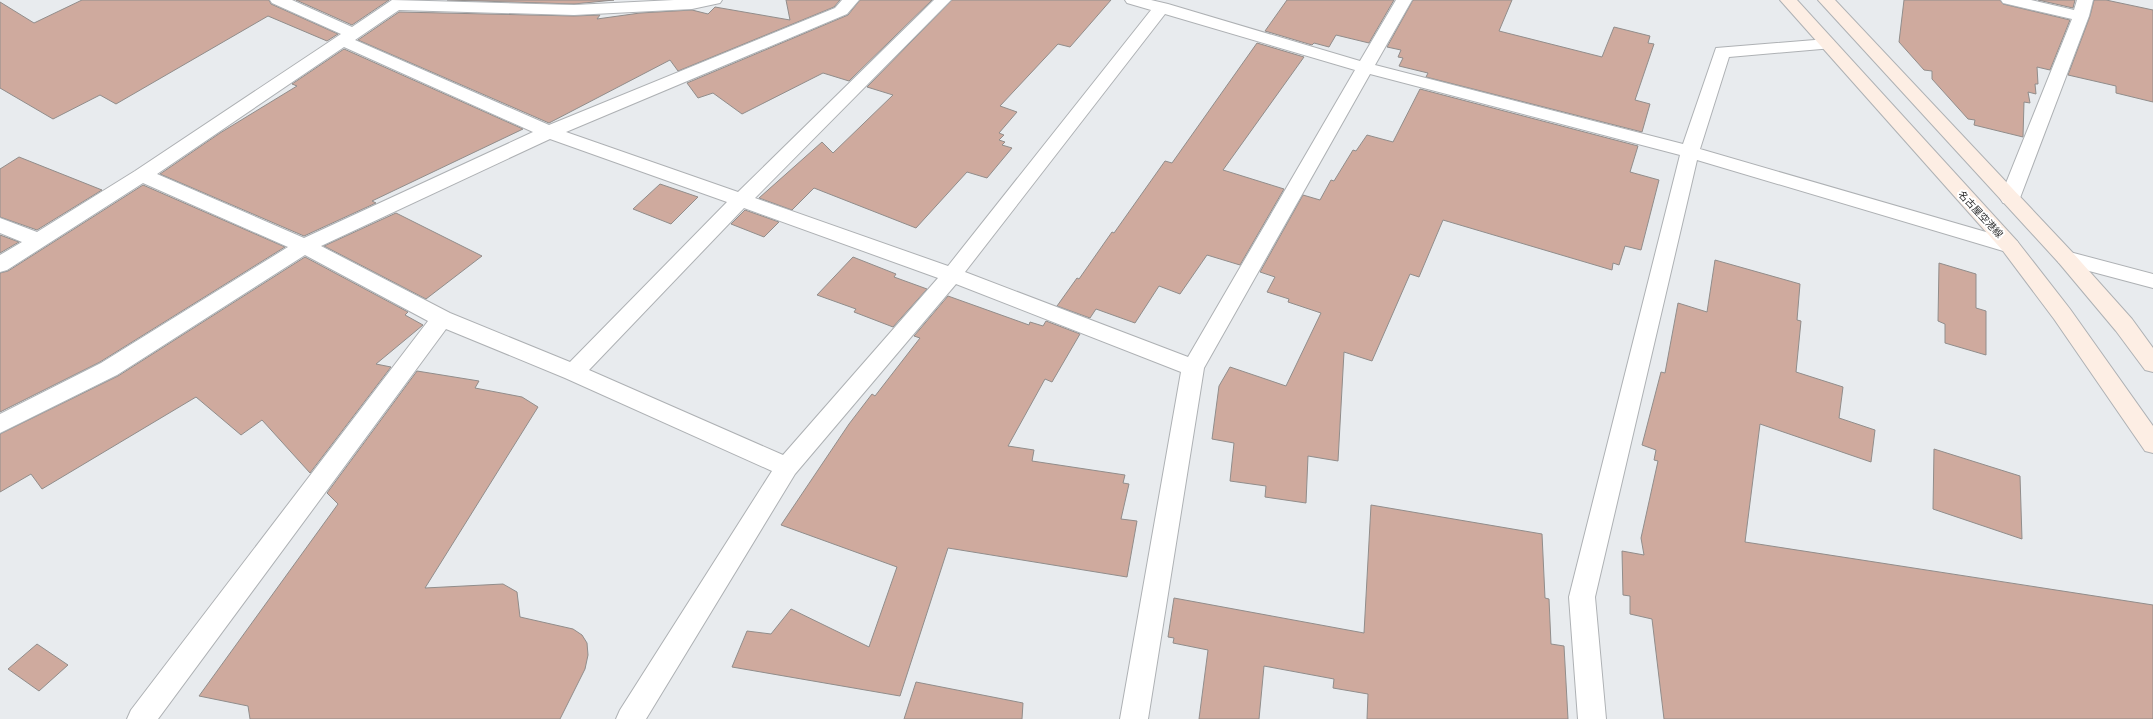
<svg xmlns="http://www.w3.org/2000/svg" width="2153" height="719" font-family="'Noto Sans','Noto Sans JP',sans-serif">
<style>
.building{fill:#cfaa9e;stroke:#918d8b}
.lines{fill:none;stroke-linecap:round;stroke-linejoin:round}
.street-casing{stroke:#aeb1b4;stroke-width:2}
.secondary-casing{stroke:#aeb1b4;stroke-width:2}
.street{fill:#fff;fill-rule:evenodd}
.secondary{fill:#fdeee4;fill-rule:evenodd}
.labels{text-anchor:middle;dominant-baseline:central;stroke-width:4;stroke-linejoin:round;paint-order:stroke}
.street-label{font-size:10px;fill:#2b2c2d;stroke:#fff}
</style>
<rect width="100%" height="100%" fill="#e8ebee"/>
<path class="building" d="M 82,0 L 269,0 L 271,4 L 338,34 L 327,41 L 268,16 L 116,104 L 100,95 L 53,119 L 0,88 L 0,2 L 34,23 Z
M 296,0 L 389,0 L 352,25 Z
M 447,0 L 614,0 L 574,4 Z
M 786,0 L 840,0 L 834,7 L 678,71 L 670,60 L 549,123 L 358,40 L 399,12 L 574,16 L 600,15 L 597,19 L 640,13 L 692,10 L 708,14 L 715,7 L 790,20 Z
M 860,0 L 932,0 L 849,81 L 823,73 L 742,114 L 713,93 L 698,98 L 687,83 L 848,15 Z
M 952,0 L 1111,0 L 1070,47 L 1058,44 L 1000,106 L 1017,112 L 999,133 L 1004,135 L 999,140 L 1005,142 L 1002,145 L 1012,148 L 987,178 L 967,172 L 916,228 L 814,188 L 792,210 L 759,198 L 822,142 L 833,153 L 893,95 L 867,87 Z
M 1287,0 L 1394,0 L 1369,43 L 1336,35 L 1329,47 L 1314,43 L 1312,45 L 1265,31 Z
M 1413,0 L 1512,0 L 1499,31 L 1602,57 L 1614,27 L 1650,36 L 1648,43 L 1654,44 L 1635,100 L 1650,104 L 1642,132 L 1426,77 L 1428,73 L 1399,66 L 1403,58 L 1398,57 L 1401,50 L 1387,47 Z
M 1904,0 L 2000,0 L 2003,4 L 2070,20 L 2050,70 L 2037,67 L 2038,84 L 2035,84 L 2036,94 L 2028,92 L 2030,103 L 2024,102 L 2023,137 L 1974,125 L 1975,120 L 1968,119 L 1932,79 L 1932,71 L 1924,70 L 1899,42 Z
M 2038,0 L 2075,0 L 2073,8 Z
M 2094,0 L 2106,0 L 2153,10 L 2153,102 L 2116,93 L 2116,86 L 2068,75 L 2090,16 Z
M 1257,43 L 1304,57 L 1223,170 L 1284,189 L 1240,265 L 1207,255 L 1180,294 L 1159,286 L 1135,323 L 1096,309 L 1090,318 L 1057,306 L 1077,278 L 1079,279 L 1112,232 L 1114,233 L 1165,161 L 1172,163 Z
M 344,49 L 523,129 L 372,201 L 376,203 L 304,236 L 160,174 L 220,133 L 297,86 L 292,84 Z
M 1420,89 L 1638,146 L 1630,172 L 1659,180 L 1641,250 L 1625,246 L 1619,265 L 1613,263 L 1612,270 L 1443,220 L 1419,277 L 1410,274 L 1372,361 L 1344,352 L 1338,461 L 1308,456 L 1306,503 L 1265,497 L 1266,486 L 1230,481 L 1234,443 L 1212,439 L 1219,386 L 1230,367 L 1286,386 L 1321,313 L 1288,302 L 1289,299 L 1267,292 L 1275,277 L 1260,272 L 1303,195 L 1320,200 L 1331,180 L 1334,181 L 1353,150 L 1356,151 L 1367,135 L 1393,142 Z
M 19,157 L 102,190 L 37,230 L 0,217 L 0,169 Z
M 660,184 L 698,197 L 671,224 L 633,209 Z
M 143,185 L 285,247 L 100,362 L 0,412 L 0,273 L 8,271 Z
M 745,210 L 779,222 L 764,237 L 731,224 Z
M 396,213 L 482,256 L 426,299 L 324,246 Z
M 0,235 L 19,242 L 0,253 Z
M 305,257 L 408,312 L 405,315 L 423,325 L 376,364 L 391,367 L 310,473 L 262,420 L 241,435 L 196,397 L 42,489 L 31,474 L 0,492 L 0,434 L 118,376 Z
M 853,257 L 896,274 L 894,277 L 927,289 L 893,327 L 854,312 L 856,309 L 817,295 Z
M 1715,260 L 1800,284 L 1797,320 L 1801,321 L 1796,372 L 1843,387 L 1839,418 L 1875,430 L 1871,462 L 1760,424 L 1745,542 L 2153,605 L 2153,719 L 1664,719 L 1652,619 L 1630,614 L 1630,596 L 1623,595 L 1622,551 L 1644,555 L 1641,538 L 1658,461 L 1654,460 L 1656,450 L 1642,445 L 1661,372 L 1665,373 L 1678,303 L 1707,312 Z
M 1939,263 L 1976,274 L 1976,308 L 1986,311 L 1986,355 L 1945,343 L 1945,324 L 1938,321 Z
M 948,296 L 1029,325 L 1030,322 L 1043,326 L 1046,321 L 1080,334 L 1052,382 L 1045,379 L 1008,446 L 1034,450 L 1032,461 L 1125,475 L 1123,483 L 1129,484 L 1121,519 L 1137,521 L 1127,577 L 948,548 L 900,696 L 732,667 L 747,631 L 771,634 L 791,609 L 869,647 L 897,567 L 781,525 L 849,424 L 872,394 L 875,396 L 920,338 L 914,336 Z
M 417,371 L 479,381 L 475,388 L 522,397 L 538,407 L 425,588 L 503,584 L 517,592 L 520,617 L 573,629 L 582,635 L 587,643 L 588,655 L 585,669 L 560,719 L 250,719 L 248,706 L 199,696 L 338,504 L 327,493 Z
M 1934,449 L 2020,476 L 2022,539 L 1933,509 Z
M 1371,505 L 1542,534 L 1545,598 L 1549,599 L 1551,644 L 1564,646 L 1568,719 L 1367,719 L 1368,694 L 1333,688 L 1334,679 L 1264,666 L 1259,719 L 1199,719 L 1208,650 L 1173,643 L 1174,638 L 1168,637 L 1174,598 L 1364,633 Z
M 37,644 L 68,665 L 39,691 L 8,669 Z
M 916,682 L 1023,703 L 1022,719 L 904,719 Z"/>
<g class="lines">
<g class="street-casing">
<path id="street" d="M 270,0 L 292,0 L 352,27 L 392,0 L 574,5 L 674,0 L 722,0 L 720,3 L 692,9 L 574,15 L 399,10 L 355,40 L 549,125 L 835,8 L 842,0 L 859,0 L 847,14 L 566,132 L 738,192 L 934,0 L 951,0 L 755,198 L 948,266 L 1151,10 L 1127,3 L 1125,0 L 1151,0 L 1168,4 L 1360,61 L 1396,0 L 1412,0 L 1375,65 L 1683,144 L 1716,48 L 1827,39 L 1833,40 L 1835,44 L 1833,48 L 1729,57 L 1700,149 L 2017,241 L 2020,246 L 2017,251 L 2010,253 L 1697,160 L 1595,597 L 1606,719 L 1578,719 L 1569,597 L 1680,155 L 1370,74 L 1204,368 L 1148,719 L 1120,719 L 1181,372 L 956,284 L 795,474 L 646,719 L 616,719 L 620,710 L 772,471 L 565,378 L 446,329 L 158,719 L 127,719 L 131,710 L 428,321 L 305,255 L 117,375 L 0,433 L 0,414 L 101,363 L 288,247 L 143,183 L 7,270 L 0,272 L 0,255 L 22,242 L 0,233 L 0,218 L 37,232 L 135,171 L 341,34 L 272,3 ZM 1165,14 L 1355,70 L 1188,357 L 965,272 ZM 344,47 L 533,132 L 304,238 L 157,174 ZM 550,139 L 727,202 L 570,362 L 450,313 L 321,246 ZM 744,208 L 938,278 L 783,455 L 589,370 Z
M 2001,0 L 2031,0 L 2074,10 L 2077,0 L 2093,0 L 2089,16 L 2020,198 L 2017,203 L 2010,204 L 2003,203 L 2000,198 L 2072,19 L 2003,3 Z
M 2066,251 L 2153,274 L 2153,288 L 2059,263 L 2056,258 L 2059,253 Z"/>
</g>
<g class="secondary-casing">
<path id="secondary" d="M 1780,0 L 1797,0 L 2017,241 L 2070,309 L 2153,426 L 2153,453 L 2145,451 L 2054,319 L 2003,251 Z
M 1818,0 L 1835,0 L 2073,253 L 2132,319 L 2153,348 L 2153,372 L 2145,370 L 2116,331 L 2059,263 Z"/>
</g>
<use href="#street" class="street"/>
<use href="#secondary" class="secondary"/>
</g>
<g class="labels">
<g class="street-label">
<text transform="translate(1981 214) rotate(47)">名古屋空港線</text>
</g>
</g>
</svg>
